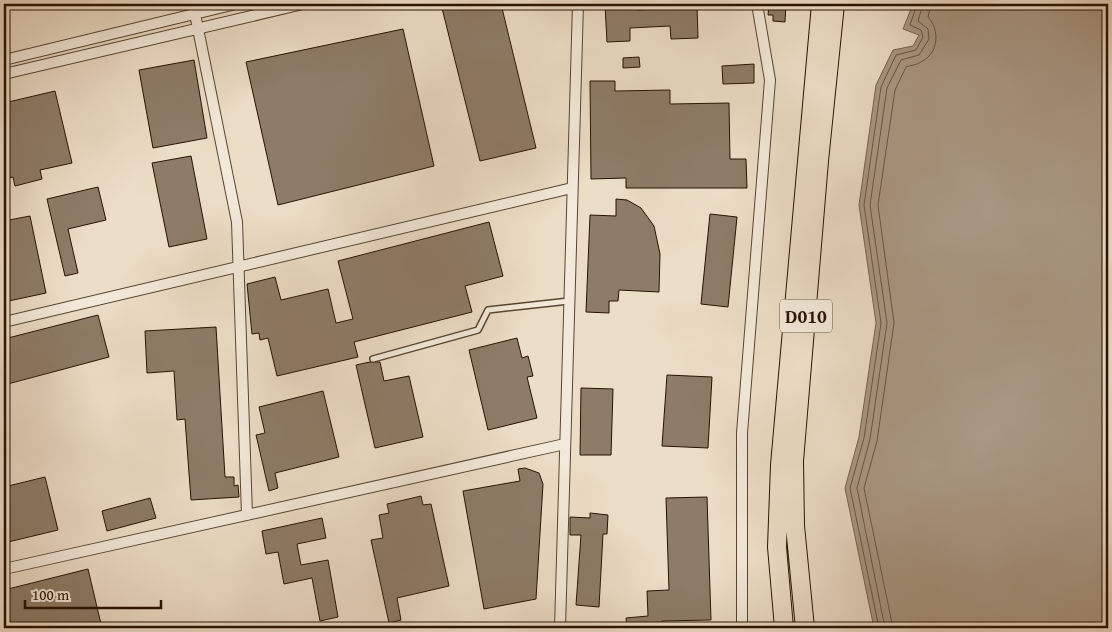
<svg xmlns="http://www.w3.org/2000/svg" width="1112" height="632" font-family="'Gentium Book Plus',serif">
<style>
.water{fill:#a99883;stroke:#75624f}
.lines{fill:none;stroke-linecap:round;stroke-linejoin:round}
.shore{stroke:#685542;stroke-width:1}
.building{fill:#8d7c67;stroke:#271201}
.service-casing{stroke:#584532;stroke-width:8}
.minor-casing{stroke:#584532;stroke-width:12}
.trunk-casing{stroke:#271201;stroke-width:20}
.service{stroke:#f3e9da;stroke-width:5}
.minor{stroke:#f3e9da;stroke-width:10}
.trunk{stroke:#ecddc6;stroke-width:18}
.labels{text-anchor:middle;dominant-baseline:central;stroke-width:4;stroke-linejoin:round;paint-order:stroke}
.shield{fill:#f3e9da;stroke:#645242;stroke-width:1}
.shield-label{font-size:19px;font-weight:bold;fill:#271201}
</style>
<rect width="100%" height="100%" fill="#ecddc6"/>
<filter id="stains"><feTurbulence type="fractalNoise" baseFrequency=".004" numOctaves="4"/><feColorMatrix values="0 0 0 0 .2 0 0 0 0 .09 0 0 0 0 .02 0 0 0 .5 -.17"/></filter>
<radialGradient id="worn" r=".72"><stop offset=".6" stop-color="#630" stop-opacity="0"/><stop offset="1" stop-color="#630" stop-opacity=".3"/></radialGradient>
<path class="water" d="M 913,4 L 1108,4 L 1108,628 L 874,628 L 845,488 L 859,437 L 876,323 L 859,205 L 876,85 L 893,50 L 913,46 L 919,35 L 903,29 Z"/>
<g class="lines">
<path class="shore" d="M 879,628 L 850,488 L 864,438 L 881,323 L 864,205 L 881,87 L 896,55 L 916,50 L 923,37 L 921,30 L 910,25 L 917,4
M 885,628 L 857,488 L 870,439 L 887,323 L 870,205 L 887,88 L 901,60 L 919,55 L 929,39 L 928,29 L 918,21 L 923,4
M 893,628 L 864,488 L 877,441 L 894,323 L 878,205 L 895,90 L 906,67 C 911,65 917,65 921,62 C 939,53 940,30 928,17 L 931,4"/>
</g>
<path class="building" d="M 461,4 L 501,4 L 536,148 L 480,161 L 442,8 Z
M 637,4 L 637,10 L 661,9 L 661,4 L 697,4 L 698,38 L 671,39 L 670,26 L 630,28 L 630,41 L 607,42 L 605,5 Z
M 769,4 L 786,4 L 785,22 L 773,21 L 773,15 L 768,15 Z
M 403,29 L 434,166 L 278,205 L 246,62 Z
M 639,57 L 640,67 L 623,68 L 623,58 Z
M 194,60 L 207,138 L 153,148 L 139,70 Z
M 754,64 L 754,83 L 723,84 L 722,66 Z
M 590,81 L 615,81 L 615,91 L 670,90 L 670,104 L 729,103 L 730,159 L 746,159 L 747,188 L 626,188 L 626,178 L 591,179 Z
M 55,91 L 72,163 L 40,170 L 42,179 L 15,186 L 13,177 L 4,179 L 4,103 Z
M 191,156 L 207,239 L 169,247 L 152,163 Z
M 98,187 L 106,220 L 68,229 L 78,273 L 65,276 L 47,199 Z
M 616,199 L 627,200 L 641,208 L 654,226 L 660,254 L 659,292 L 619,290 L 618,301 L 609,301 L 609,313 L 586,312 L 590,215 L 616,216 Z
M 710,214 L 737,217 L 728,307 L 701,304 Z
M 30,216 L 46,293 L 4,302 L 4,221 Z
M 489,222 L 503,276 L 465,286 L 472,312 L 354,342 L 358,357 L 277,376 L 268,338 L 260,340 L 259,333 L 252,334 L 247,284 L 275,277 L 281,300 L 328,289 L 336,323 L 353,319 L 338,261 Z
M 98,315 L 109,357 L 4,385 L 4,339 Z
M 216,327 L 225,477 L 234,477 L 234,486 L 238,485 L 239,497 L 191,500 L 185,419 L 177,420 L 174,371 L 147,373 L 145,331 Z
M 517,338 L 522,358 L 528,356 L 533,376 L 527,377 L 537,418 L 488,430 L 469,350 Z
M 370,362 L 380,362 L 384,381 L 409,376 L 423,437 L 375,448 L 356,365 Z
M 667,375 L 712,377 L 708,448 L 662,446 Z
M 581,388 L 613,389 L 611,455 L 580,455 Z
M 323,391 L 339,457 L 275,473 L 278,488 L 269,491 L 256,435 L 265,433 L 259,407 Z
M 525,468 L 539,473 L 543,484 L 536,599 L 484,609 L 463,491 L 520,481 L 518,469 Z
M 45,477 L 58,530 L 4,543 L 4,487 Z
M 421,496 L 423,505 L 431,504 L 449,586 L 397,598 L 401,620 L 389,623 L 371,540 L 383,538 L 379,515 L 389,513 L 387,504 Z
M 707,497 L 711,620 L 662,621 L 662,628 L 627,628 L 626,618 L 648,616 L 647,591 L 669,590 L 666,498 Z
M 150,498 L 156,518 L 107,531 L 102,511 Z
M 590,513 L 608,515 L 607,534 L 603,534 L 599,607 L 576,605 L 581,535 L 570,535 L 570,517 L 590,518 Z
M 322,518 L 326,538 L 297,544 L 301,565 L 328,560 L 338,617 L 320,621 L 312,578 L 284,584 L 278,552 L 266,554 L 262,531 Z
M 88,569 L 101,624 L 83,628 L 4,628 L 4,590 Z"/>
<g class="lines">
<g class="service-casing">
<path id="service" d="M 373,359 L 478,330 L 488,310 L 569,301"/>
</g>
<g class="minor-casing">
<path id="minor" d="M 193,4 L 237,222 L 247,515
M 4,60 L 236,4
M 4,74 L 303,4
M 4,322 L 572,188
M 4,569 L 565,444
M 560,628 L 578,4
M 742,628 L 742,433 L 770,80 L 757,4"/>
</g>
<g class="trunk-casing">
<path id="trunk" d="M 784,628 L 777,547 L 780,465 L 821,4
M 805,628 L 795,526 L 794,461 L 819,161 L 835,4"/>
</g>
<use href="#service" class="service"/>
<use href="#minor" class="minor"/>
<use href="#trunk" class="trunk"/>
</g>
<g class="labels">
<rect class="shield" x="780" y="299.5" width="52" height="33" rx="4"/>
<g class="shield-label">
<text x="806" y="316">D010</text>
</g>
</g>
<rect width="1112" height="632" fill="none" stroke="#ecddc6" stroke-width="20"/>
<rect x="5" y="5" width="1102" height="622" fill="none" stroke="#271201" stroke-width="2.5"/>
<rect x="10" y="10" width="1092" height="612" fill="none" stroke="#271201"/>
<path d="M25 600v8h136v-8" fill="none" stroke="#271201" stroke-width="2.5"/>
<text x="32" y="600" font-size="15" fill="#271201" stroke="#f3e9da" stroke-width="4" paint-order="stroke">100 m</text>
<rect width="100%" height="100%" filter="url(#stains)"/>
<rect width="100%" height="100%" fill="url(#worn)"/>
</svg>
